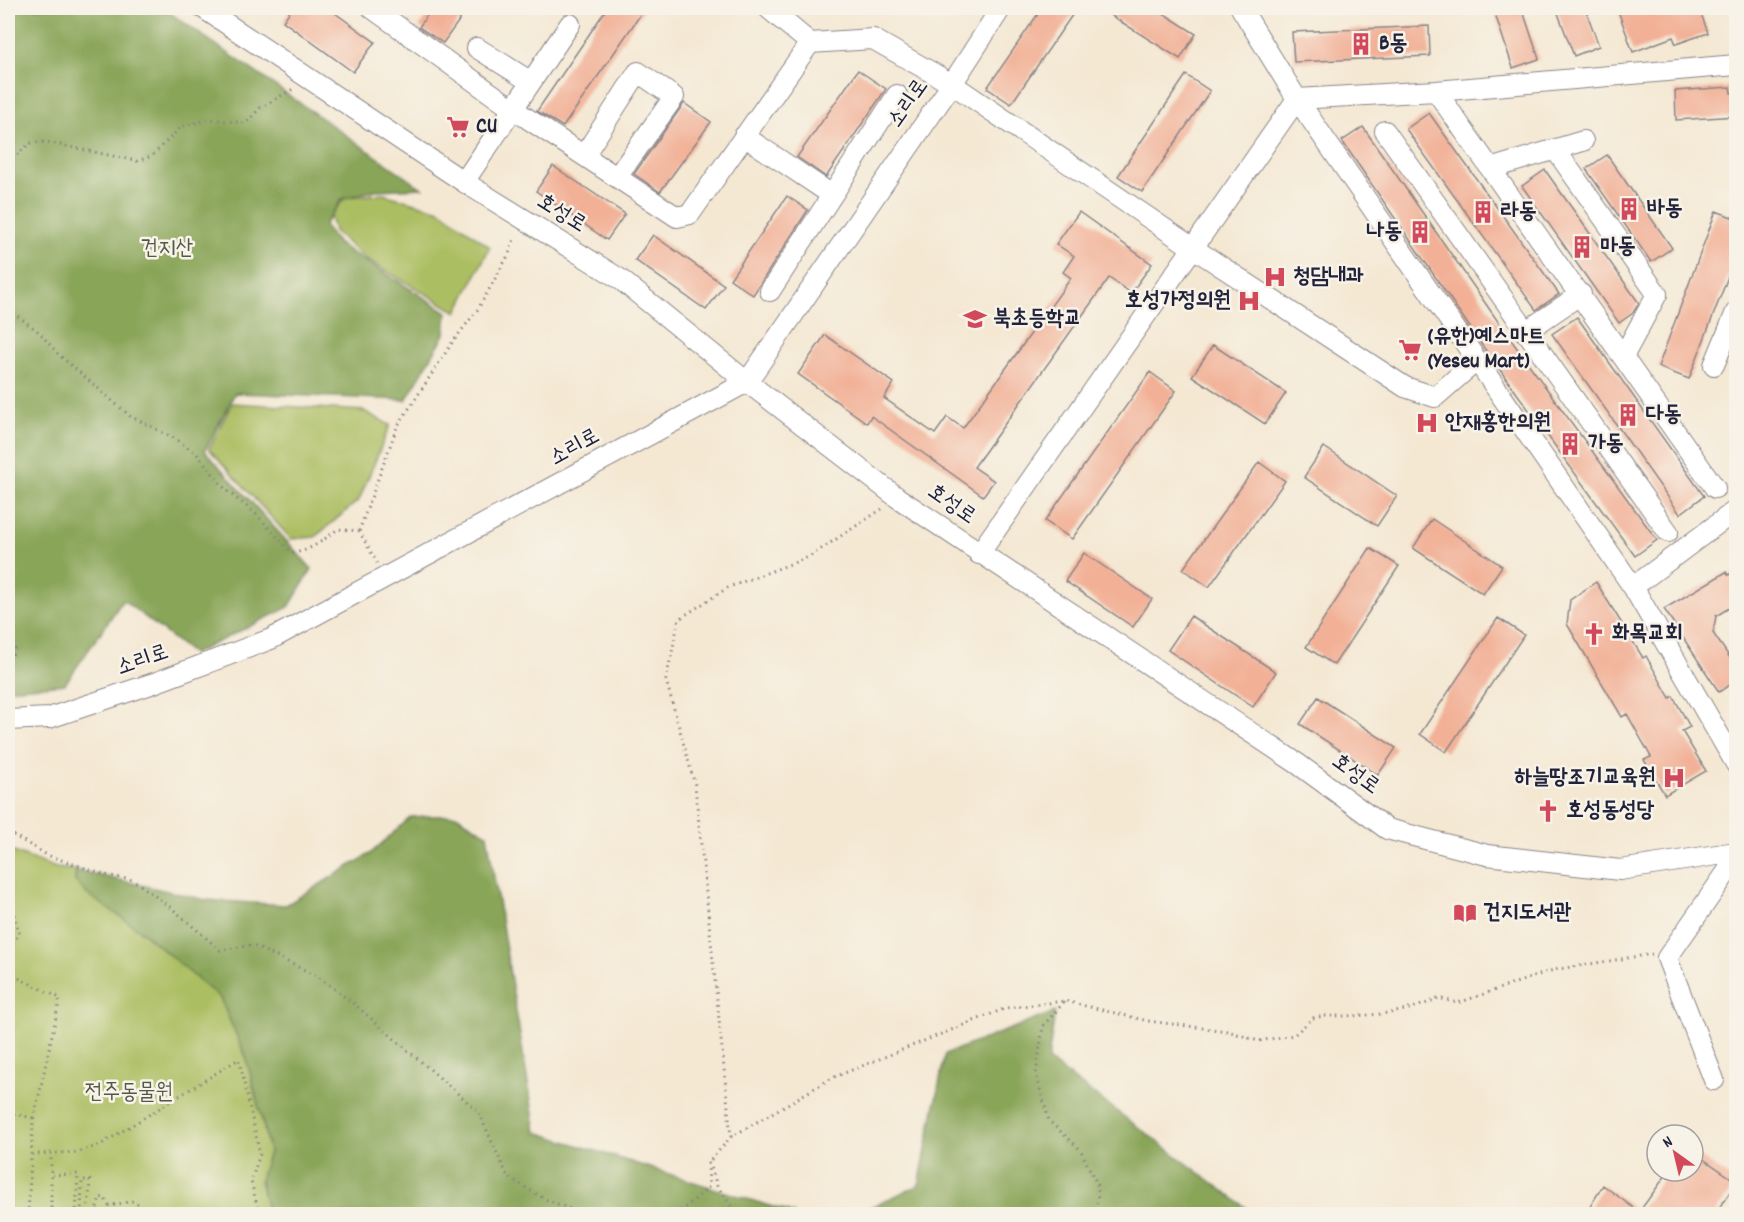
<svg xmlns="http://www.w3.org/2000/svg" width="1744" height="1222" font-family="Dekko,'Poor Story',sans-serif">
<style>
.green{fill:#acbe62;stroke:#67704e;stroke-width:1.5}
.forest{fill:#89a558;stroke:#56644a;stroke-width:1.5}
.building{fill:#f2b197}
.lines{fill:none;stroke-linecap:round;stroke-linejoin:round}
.minor-casing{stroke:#8b8587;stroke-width:22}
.path{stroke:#8b8587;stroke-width:3;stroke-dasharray:1.5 4.5;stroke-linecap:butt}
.minor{stroke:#fff;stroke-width:20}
.labels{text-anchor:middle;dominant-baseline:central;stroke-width:5;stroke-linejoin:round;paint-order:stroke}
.poi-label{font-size:22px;font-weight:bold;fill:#22223b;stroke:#f7f3e8;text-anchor:start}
.street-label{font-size:22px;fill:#22223b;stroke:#f7f3e8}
.park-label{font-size:22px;fill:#525949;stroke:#f7f3e8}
</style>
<rect width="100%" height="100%" fill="#f7f3e8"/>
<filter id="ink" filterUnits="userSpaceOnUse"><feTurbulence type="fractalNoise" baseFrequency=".0167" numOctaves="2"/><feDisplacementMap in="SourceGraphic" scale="12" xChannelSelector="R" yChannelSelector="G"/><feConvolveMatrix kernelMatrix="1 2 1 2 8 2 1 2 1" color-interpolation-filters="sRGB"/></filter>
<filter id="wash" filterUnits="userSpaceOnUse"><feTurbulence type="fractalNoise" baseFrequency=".008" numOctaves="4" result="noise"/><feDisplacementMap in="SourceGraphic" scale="24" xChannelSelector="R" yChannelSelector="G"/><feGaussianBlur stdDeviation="1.35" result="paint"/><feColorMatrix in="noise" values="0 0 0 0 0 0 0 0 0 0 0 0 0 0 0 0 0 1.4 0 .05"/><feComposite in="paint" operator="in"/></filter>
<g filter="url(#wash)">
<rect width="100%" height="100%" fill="#f4e8d3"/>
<path class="green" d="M 383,194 L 440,210 L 490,247 L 457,312 L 365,259 L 334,231 L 330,216 L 346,197 Z
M 232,403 L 364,411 L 390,425 L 359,500 L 315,537 L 291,539 L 209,449 Z
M 8,850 L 56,868 L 76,870 L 75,881 L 141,931 L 220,997 L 246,1057 L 264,1128 L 269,1152 L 260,1180 L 268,1214 L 8,1214 Z"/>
<path class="forest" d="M 8,8 L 163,8 L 422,188 L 376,190 L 342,199 L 324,225 L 338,244 L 447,312 L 445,334 L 406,400 L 235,393 L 205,451 L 312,569 L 289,607 L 193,654 L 123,600 L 65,684 L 8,689 Z
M 456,815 L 487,834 L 536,1132 L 795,1214 L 268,1214 L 260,1180 L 269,1152 L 264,1128 L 246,1057 L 220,998 L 141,931 L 87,894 L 75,881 L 76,870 L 206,900 L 286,905 L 370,854 L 411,817 Z
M 1055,1012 L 1048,1060 L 1248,1209 L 1252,1214 L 856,1214 L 919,1185 L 945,1054 Z"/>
<g id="blocks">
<path class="building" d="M 292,8 L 328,8 L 375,42 L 353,72 L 283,21 Z
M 432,8 L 468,8 L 443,43 L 419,27 Z
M 607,8 L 645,8 L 563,127 L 537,111 Z
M 1042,8 L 1077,8 L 1011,104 L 987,88 Z
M 1099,8 L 1155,8 L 1196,34 L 1180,59 Z
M 1493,8 L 1522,8 L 1539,59 L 1513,68 Z
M 1556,8 L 1585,8 L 1599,46 L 1574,56 Z
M 1617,8 L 1699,8 L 1708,33 L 1676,44 L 1673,37 L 1633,52 Z
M 1429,26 L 1430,56 L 1294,62 L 1292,32 Z
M 858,70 L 886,89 L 826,177 L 797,157 Z
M 1186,75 L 1210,91 L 1142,192 L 1118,176 Z
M 1730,87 L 1731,93 L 1737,92 L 1737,116 L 1676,120 L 1675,91 Z
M 684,103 L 711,122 L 660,192 L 634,174 Z
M 1429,113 L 1559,294 L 1536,310 L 1406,129 Z
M 1363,127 L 1506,333 L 1657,540 L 1635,556 L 1484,348 L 1342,141 Z
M 1607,155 L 1672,248 L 1651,262 L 1586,169 Z
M 553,166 L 625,214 L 607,240 L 536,191 Z
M 1545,170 L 1639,303 L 1633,313 L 1619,323 L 1522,186 Z
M 787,196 L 808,210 L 753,295 L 730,279 Z
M 1716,211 L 1737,219 L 1737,253 L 1689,379 L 1658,367 Z
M 1079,212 L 1152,264 L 1131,293 L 1109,278 L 974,467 L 994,481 L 983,496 L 871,416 L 867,423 L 798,374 L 825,335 L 894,383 L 884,398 L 935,434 L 947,417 L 963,428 L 1071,278 L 1063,272 L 1074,256 L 1056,244 Z
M 653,235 L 724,285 L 706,310 L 635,260 Z
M 1577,317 L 1704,496 L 1680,514 L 1552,334 Z
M 1213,345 L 1286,393 L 1265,424 L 1192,376 Z
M 1150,372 L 1176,391 L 1072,539 L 1045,521 Z
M 1324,447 L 1397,496 L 1377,526 L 1304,477 Z
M 1259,462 L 1285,481 L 1209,587 L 1183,569 Z
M 1432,519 L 1502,566 L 1483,594 L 1413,548 Z
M 1370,548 L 1399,566 L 1334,665 L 1306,647 Z
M 1084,553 L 1152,599 L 1133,627 L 1065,581 Z
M 1726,572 L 1728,575 L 1733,573 L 1737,583 L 1737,603 L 1716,616 L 1713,633 L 1737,668 L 1737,680 L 1719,692 L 1664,609 Z
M 1596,582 L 1643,658 L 1646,656 L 1670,698 L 1673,696 L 1690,727 L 1682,731 L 1706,771 L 1665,795 L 1644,760 L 1651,757 L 1627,714 L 1622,717 L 1567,624 L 1570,600 Z
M 1191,616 L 1276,672 L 1253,707 L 1168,650 Z
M 1498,618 L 1524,635 L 1446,752 L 1420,734 Z
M 1318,697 L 1396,748 L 1378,775 L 1300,724 Z
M 1693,1152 L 1737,1182 L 1714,1215 L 1585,1215 L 1603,1185 L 1639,1212 L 1669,1171 L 1693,1171 Z"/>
</g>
</g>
<g filter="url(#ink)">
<use href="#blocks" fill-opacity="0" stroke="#8b8587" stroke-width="1.5"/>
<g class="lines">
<g class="minor-casing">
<path id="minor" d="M 203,8 L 464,182 L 620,279 L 747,382 L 898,498 L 1298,764 L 1387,829 L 1487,855 L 1620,870 L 1736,852
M 372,8 L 513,109 L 464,182
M 768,8 L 810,43 L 873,39 L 952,84 L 1193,248 L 1405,387 L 1435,397 L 1476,361
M 1241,8 L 1297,99 L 1633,587 L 1736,764
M 570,24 L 513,109 L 677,217 L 690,214 L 810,43
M 477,48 L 531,82
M 1436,91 L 1715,488
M 1385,131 L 1668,532
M 744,136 L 832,195
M 1555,149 L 1657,294 L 1624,355
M 585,154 L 638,72 L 674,97 L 617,177
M 1493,168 L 1583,141
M 770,291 L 897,95
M 1525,332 L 1581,294
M 1714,365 L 1736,312
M 979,554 L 1297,99 L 1436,91 L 1736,65
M 1633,587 L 1736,510
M 8,720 L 49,718 L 154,683 L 271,639 L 747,382 L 952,84 L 1001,8
M 1714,1080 L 1667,958 L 1736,859"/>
</g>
<path class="path" d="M 8,163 L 30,143 L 46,142 L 137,161 L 152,156 L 181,127 L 209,119 L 246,123 L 260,108 L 293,89
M 8,309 L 39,332 L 58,354 L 130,416 L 174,438 L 197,454 L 226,490 L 257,515 L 292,553 C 311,551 323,540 338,529 L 359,531
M 359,531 L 397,427 L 452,343 L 478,309 L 509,254 L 515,236
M 359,531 L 377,563
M 8,639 L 11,640 L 15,649 L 8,663
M 8,832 L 47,855 L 105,875 L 133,880 L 174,910 L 220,950 L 252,945 L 317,976 L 352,1002 L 478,1111 L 508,1177 L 545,1199 L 583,1214
M 8,891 L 19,933 L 8,953
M 8,973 L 60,998 L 33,1123 L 28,1214
M 1064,1002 L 1043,1026 L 1036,1074 L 1049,1121 L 1080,1149 L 1098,1186 L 1097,1214
M 8,1113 L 34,1118
M 731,1137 L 695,785 L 666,680 L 679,619 L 729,587 L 809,557 L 882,509
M 32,1154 L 79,1152 L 100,1145 L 239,1059 L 260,1154 L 251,1181 L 259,1214
M 708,1163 L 711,1167 L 717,1186 L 737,1214
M 52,1175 L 78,1174 L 76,1214
M 51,1214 L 51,1153
M 81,1214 L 82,1180 L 90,1180 L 88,1214
M 95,1214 L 100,1198 L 104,1197 L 109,1206 L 133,1201 L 153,1214
M 650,1214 L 682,1210 L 709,1187 L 708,1163 L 731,1137 L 832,1078 L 1006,1008 L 1065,1001 L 1148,1021 L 1228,1031 L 1258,1041 L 1294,1035 L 1313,1018 L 1324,1016 C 1363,1016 1403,1016 1438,998 L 1458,1003 L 1553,970 L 1652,954"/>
<use href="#minor" class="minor"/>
</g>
</g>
<defs>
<g id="building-bare" transform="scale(1.8)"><path d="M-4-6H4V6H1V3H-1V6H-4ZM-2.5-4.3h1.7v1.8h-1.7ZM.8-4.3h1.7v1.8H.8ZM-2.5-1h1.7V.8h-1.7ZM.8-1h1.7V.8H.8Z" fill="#d1495b" stroke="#f7f3e8" stroke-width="2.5" paint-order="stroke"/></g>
<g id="supermarket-bare" transform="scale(1.8)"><path d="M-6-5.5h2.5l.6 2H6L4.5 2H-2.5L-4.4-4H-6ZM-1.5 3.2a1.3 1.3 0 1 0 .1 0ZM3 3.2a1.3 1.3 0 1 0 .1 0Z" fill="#d1495b" stroke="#f7f3e8" stroke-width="2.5" paint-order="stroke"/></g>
<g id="hospital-bare" transform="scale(1.8)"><path d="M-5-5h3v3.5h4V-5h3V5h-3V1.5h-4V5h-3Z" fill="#d1495b" stroke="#f7f3e8" stroke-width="2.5" paint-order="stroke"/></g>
<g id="school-bare" transform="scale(1.8)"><path d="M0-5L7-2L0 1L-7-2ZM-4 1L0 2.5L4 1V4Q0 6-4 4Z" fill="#d1495b" stroke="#f7f3e8" stroke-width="2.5" paint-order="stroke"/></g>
<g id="church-bare" transform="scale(1.8)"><path d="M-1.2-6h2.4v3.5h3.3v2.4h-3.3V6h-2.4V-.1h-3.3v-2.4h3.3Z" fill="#d1495b" stroke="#f7f3e8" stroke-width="2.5" paint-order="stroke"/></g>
<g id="library-bare" transform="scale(1.8)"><path d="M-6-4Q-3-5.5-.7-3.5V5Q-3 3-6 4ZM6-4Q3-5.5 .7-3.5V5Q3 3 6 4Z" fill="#d1495b" stroke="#f7f3e8" stroke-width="2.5" paint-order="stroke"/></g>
</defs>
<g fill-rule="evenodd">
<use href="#building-bare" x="1361" y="44"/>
<use href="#supermarket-bare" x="458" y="127"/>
<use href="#building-bare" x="1629" y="209"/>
<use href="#building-bare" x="1483" y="212"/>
<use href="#building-bare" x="1420" y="232"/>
<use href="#building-bare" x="1582" y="247"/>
<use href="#hospital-bare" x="1275" y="277"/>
<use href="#hospital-bare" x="1249" y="301"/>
<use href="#school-bare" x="975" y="319"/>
<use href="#supermarket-bare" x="1410" y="350"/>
<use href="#building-bare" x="1628" y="415"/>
<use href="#hospital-bare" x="1427" y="423"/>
<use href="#building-bare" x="1570" y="444"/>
<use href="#church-bare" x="1594" y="634"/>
<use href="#hospital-bare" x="1674" y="778"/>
<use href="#church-bare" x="1548" y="811"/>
<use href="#library-bare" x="1465" y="913"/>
</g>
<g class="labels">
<g class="poi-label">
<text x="1379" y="44">B동</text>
<text x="476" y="127">CU</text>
<text x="1647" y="209">바동</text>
<text x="1501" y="212">라동</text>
<text x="1402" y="232" text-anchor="end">나동</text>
<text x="1600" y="247">마동</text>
<text x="1293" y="277">청담내과</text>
<text x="1231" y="301" text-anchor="end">호성가정의원</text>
<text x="993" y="319">북초등학교</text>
<text x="1428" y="337">(유한)예스마트<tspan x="1428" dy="25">(Yeseu Mart)</tspan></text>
<text x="1646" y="415">다동</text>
<text x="1445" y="423">안재홍한의원</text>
<text x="1588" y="444">가동</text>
<text x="1612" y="634">화목교회</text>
<text x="1656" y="778" text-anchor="end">하늘땅조기교육원</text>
<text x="1566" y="811">호성동성당</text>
<text x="1483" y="913">건지도서관</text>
</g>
<g class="street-label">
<text transform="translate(909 104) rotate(-55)">소리로</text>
<text transform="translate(561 214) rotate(32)">호성로</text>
<text transform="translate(575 448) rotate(-29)">소리로</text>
<text transform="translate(951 505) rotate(35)">호성로</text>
<text transform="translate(143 661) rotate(-19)">소리로</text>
<text transform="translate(1355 775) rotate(36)">호성로</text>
</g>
<g class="park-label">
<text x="167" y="249">건지산</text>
<text x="129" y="1093">전주동물원</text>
</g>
</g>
<rect width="1744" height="1222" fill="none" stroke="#f7f3e8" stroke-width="30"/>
<g transform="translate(1675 1153) rotate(326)"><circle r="28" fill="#f7f3e8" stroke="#a29fa3" stroke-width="1.5"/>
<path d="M0-4.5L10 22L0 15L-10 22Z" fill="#d1495b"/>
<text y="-9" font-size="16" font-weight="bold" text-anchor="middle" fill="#22223b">N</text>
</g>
</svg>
